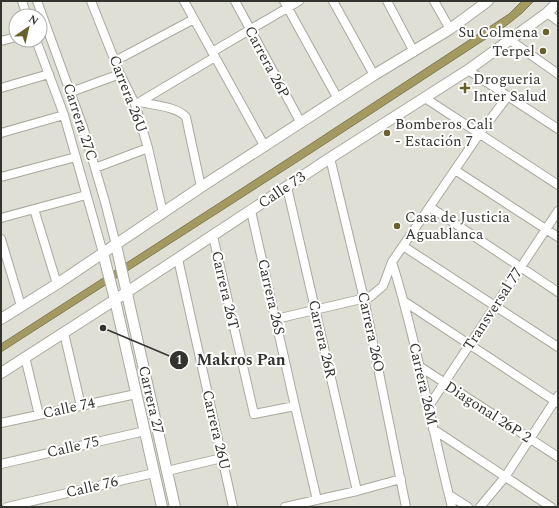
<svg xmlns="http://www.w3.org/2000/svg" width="559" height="508" font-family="Spectral,serif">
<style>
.water{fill:#a39a61;stroke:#817b52}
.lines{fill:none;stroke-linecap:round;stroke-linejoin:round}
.minor-casing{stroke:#a9a89f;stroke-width:10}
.major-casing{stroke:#a9a89f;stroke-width:12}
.minor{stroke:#fff;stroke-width:8}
.major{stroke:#fff;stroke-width:10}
.poi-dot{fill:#68612d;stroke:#fff;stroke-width:1.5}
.labels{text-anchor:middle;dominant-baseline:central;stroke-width:4;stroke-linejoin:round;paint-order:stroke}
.poi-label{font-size:15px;fill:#33332f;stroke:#fff;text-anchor:start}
.street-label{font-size:15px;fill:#33332f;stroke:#fff}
.leader{fill:none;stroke:#33332f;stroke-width:1.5}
.callout-dot{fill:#33332f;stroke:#fff;stroke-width:1.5}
.mark-label{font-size:12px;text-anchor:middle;font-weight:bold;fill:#fff}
.callout-label{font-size:16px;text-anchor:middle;font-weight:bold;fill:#33332f;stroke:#fff;stroke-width:4;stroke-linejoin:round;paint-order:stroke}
</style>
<rect width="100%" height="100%" fill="#e0dfd5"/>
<path class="water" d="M 522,1 L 534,1 L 522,13 L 507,25 L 311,153 L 1,352 L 1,344 L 306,147 L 509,14 Z"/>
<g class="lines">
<g class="minor-casing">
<path id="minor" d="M 22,1 L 27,16
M 37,1 L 83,127 L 105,202 L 116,245
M 91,1 L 120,74 L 135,104 L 148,148 L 163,213
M 184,1 L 265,147
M 235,1 L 301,123
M 284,1 L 338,99
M 333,1 L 374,75
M 387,1 L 414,52
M 434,1 L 450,29
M 547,13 L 558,21
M 36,40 L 64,115 L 103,253
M 510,40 L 558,74
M 1,41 L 16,37
M 212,52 L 299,1
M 115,61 L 194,19
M 468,70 L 558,129
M 1,88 L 49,74
M 71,92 L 120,74
M 425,98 L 558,185
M 140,102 C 153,105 178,107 186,117 L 201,187
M 138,103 L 215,57
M 1,133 L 64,115
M 330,158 L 365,303 L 406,507
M 95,168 L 148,148
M 455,170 L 558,237
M 1,177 L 76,157
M 287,187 L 357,491
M 430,207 L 558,292
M 34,209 L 57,284
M 251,211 L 295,406 L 317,500
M 1,218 L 86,195
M 213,236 L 254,414 L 295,406
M 1,239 L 21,306
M 403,246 L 558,347
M 178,259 L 233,507
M 392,262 C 417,342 431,426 452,507
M 405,302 L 558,403
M 276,319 L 370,297 L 383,286 L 392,262 L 480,133 L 508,96
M 64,333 L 81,406
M 25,357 L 39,415
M 419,366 L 558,457
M 429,406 L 558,211
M 1,423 L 136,394
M 433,429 L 551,507
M 1,464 L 145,431
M 167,471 L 222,458
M 449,495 L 468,507
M 7,507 L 154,473
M 285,507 L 357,491 L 401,479
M 480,507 L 505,477 L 558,396"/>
</g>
<g class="major-casing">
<path id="major" d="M 116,245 L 175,507
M 103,253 L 115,300 L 162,507
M 1,319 L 57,284 L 201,187 L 374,75 L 450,29 L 488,1
M 1,373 L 127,292 L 330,158 L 468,70 L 547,13 L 558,2"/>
</g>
<use href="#minor" class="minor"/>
<use href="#major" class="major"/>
</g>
<g class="poi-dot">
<circle cx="546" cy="32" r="4"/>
<circle cx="543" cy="51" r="4"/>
<path d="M463 82h4v4h4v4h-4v4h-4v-4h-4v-4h4z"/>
<circle cx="387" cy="133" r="4"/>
<circle cx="397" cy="226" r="4"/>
</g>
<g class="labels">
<g class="poi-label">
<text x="538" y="32" text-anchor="end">Su Colmena</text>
<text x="535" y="51" text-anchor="end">Terpel</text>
<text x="473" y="79">Drogueria<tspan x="473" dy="17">Inter Salud</tspan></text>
<text x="395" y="124">Bomberos Cali<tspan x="395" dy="17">- Estación 7</tspan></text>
<text x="405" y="217">Casa de Justicia<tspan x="405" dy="17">Aguablanca</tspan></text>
</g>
<g class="street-label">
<text transform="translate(267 62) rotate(62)">Carrera 26P</text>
<text transform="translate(128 94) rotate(69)">Carrera 26U</text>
<text transform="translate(80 122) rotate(72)">Carrera 27C</text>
<text transform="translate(282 190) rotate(-34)">Calle 73</text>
<text transform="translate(225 290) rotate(77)">Carrera 26T</text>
<text transform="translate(271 297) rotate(77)">Carrera 26S</text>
<text transform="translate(493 309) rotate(-57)">Transversal 77</text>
<text transform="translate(371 332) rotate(78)">Carrera 26O</text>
<text transform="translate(322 339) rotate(77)">Carrera 26R</text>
<text transform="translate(423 384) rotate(77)">Carrera 26M</text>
<text transform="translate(151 400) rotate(77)">Carrera 27</text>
<text transform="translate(69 408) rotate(-12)">Calle 74</text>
<text transform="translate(488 412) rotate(33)">Diagonal 26P 2</text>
<text transform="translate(216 430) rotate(77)">Carrera 26U</text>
<text transform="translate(73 447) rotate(-13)">Calle 75</text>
<text transform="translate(92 487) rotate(-13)">Calle 76</text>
</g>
</g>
<path class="leader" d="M103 328L179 360"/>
<g class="callout-dot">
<circle cx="103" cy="328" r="4"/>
<circle cx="179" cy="360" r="10"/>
</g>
<g class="mark-label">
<text x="179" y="364">1</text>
</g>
<g class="callout-label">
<text x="241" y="365">Makros Pan</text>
</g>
<rect width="559" height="508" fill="none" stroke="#33332f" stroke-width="4"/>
<g transform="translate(28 28) rotate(34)"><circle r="19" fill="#ffffff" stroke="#adadac"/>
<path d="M0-3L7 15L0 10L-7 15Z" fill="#68612d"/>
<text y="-6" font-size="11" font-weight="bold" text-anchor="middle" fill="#33332f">N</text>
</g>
</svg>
